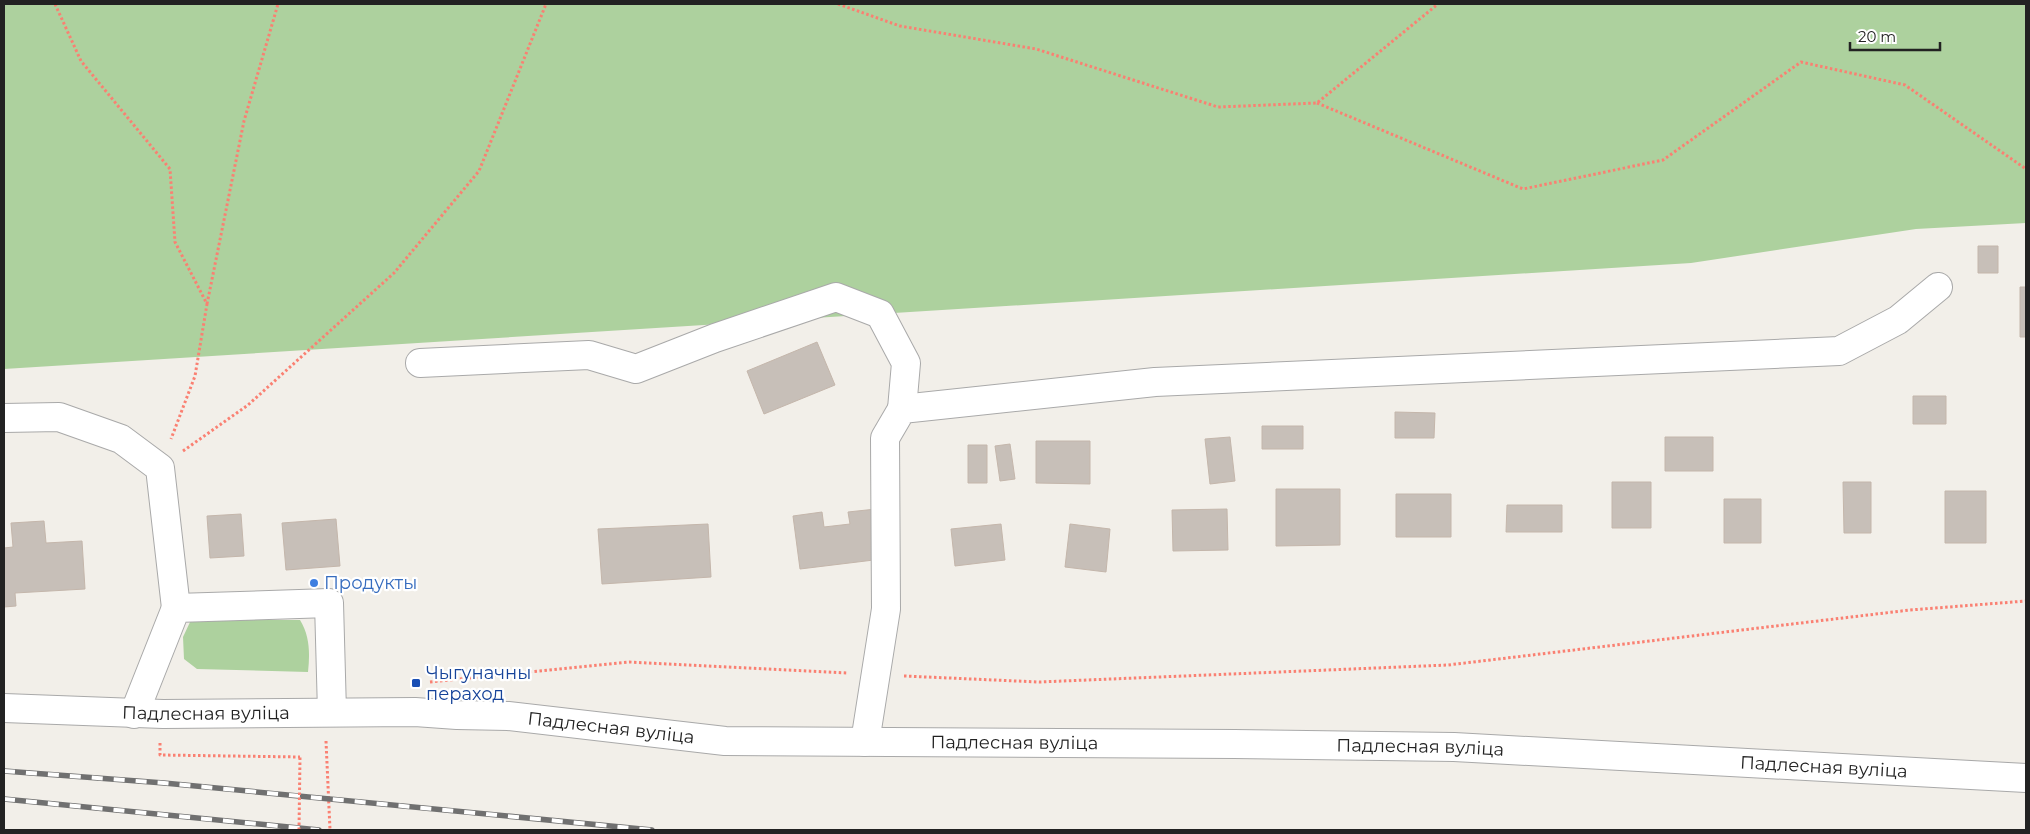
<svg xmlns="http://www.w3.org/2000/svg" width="2030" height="834" font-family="Montserrat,sans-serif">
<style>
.forest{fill:#add19e}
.building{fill:#c7bfb8;stroke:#c4b6ab}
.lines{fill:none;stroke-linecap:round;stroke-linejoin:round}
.minor-casing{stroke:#a9a9a9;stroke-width:30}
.path{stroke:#fa8072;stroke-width:3;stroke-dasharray:2.5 2.5;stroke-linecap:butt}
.minor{stroke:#fff;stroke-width:28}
.rail-casing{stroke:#707070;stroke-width:5.5}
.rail{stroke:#fff;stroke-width:4;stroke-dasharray:11;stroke-linecap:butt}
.path-bridge{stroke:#fa8072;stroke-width:3;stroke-dasharray:2.5 2.5;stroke-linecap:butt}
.shop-dot{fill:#3f7fe0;stroke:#fff;stroke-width:2}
.transit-dot{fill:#1a4fb4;stroke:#fff;stroke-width:2}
.labels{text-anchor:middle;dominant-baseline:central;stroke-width:4.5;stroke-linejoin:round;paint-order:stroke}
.shop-label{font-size:18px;fill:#366cbe;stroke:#fff;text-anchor:start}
.transit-label{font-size:18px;fill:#164399;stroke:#fff;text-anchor:start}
.street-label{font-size:18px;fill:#222;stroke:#fff}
</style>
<rect width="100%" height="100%" fill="#f2efe9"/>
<path class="forest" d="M 4,4 L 2026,4 L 2026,223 L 1916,229 L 1691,263 L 4,369 Z
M 191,620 L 300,620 C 310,636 310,654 308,672 L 197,669 L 184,659 L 183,637 Z"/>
<path class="building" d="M 1978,246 L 1998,246 L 1998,273 L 1978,273 Z
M 2020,287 L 2026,287 L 2026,337 L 2020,337 Z
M 817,342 L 835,385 L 764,414 L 747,371 Z
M 1913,396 L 1946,396 L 1946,424 L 1913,424 Z
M 1395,412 L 1435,413 L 1434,438 L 1395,438 Z
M 1262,426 L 1303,426 L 1303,449 L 1262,449 Z
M 1230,437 L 1235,481 L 1210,484 L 1205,439 Z
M 1665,437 L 1713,437 L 1713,471 L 1665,471 Z
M 1036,441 L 1090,441 L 1090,484 L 1036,483 Z
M 1010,444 L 1015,479 L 1000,481 L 995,446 Z
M 968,445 L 987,445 L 987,483 L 968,483 Z
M 1612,482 L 1651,482 L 1651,528 L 1612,528 Z
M 1843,482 L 1871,482 L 1871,533 L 1844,533 Z
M 1276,489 L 1340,489 L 1340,545 L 1276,546 Z
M 1945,491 L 1986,491 L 1986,543 L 1945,543 Z
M 1396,494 L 1451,494 L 1451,537 L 1396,537 Z
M 1724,499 L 1761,499 L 1761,543 L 1724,543 Z
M 1507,505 L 1562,505 L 1562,532 L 1506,532 Z
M 876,509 L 882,559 L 800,569 L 793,516 L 822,512 L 824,527 L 850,524 L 848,512 Z
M 1227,509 L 1228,550 L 1173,551 L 1172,510 Z
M 241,514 L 244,556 L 210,558 L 207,516 Z
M 336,519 L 340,566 L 286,570 L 282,523 Z
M 44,521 L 46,543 L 82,541 L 85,589 L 15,593 L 16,606 L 4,607 L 4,548 L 13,547 L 11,523 Z
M 708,524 L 711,577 L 602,584 L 598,529 Z
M 1001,524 L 1005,560 L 955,566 L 951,529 Z
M 1070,524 L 1110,529 L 1106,572 L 1065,567 Z"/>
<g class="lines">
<g class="minor-casing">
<g id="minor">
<path d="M 420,363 L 589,355 L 636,369 L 715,338 L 836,297 L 880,314 L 906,363 L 902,409"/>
<path d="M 4,418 L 59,417 L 121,439 L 160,468 L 176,608"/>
<path id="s1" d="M 4,708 L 163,714 L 415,712 L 457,715 L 508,716 L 725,741 L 1234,744 L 1454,747 L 2026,778"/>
<path d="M 134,714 L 176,608 L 329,603 L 332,712"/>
<path d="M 865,742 L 886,609 L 885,438 L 902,409 L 1155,382 L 1839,351 L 1898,320 L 1938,287"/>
</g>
</g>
<path class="path" d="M 55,4 L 81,61 L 170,169 L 175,242 L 207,304 L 195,376 L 171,439
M 838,4 L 900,26 L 1036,49 L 1218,107 L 1317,103 L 1438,4
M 1317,103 L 1523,189 L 1663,160 L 1801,62 L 1905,85 L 2026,169
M 207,304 L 244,121 L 278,4
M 183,451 L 248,405 L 394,273 L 479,171 L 546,4
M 904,676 L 1039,682 L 1448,665 L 1910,610 L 2026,601
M 430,682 L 629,662 L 847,673
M 326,741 L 330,830
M 160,743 L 160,755 L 300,757"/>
<use href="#minor" class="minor"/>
<g class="rail-casing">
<path id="rail" d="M 4,771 L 164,783 L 652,830
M 4,799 L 319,830"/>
</g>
<use href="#rail" class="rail"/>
<path class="path-bridge" d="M 299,830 L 300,757"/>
</g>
<circle class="shop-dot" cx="314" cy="583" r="5"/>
<rect class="transit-dot" x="411" y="678" width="10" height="10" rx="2.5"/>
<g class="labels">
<g class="shop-label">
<text x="324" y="583">Продукты</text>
</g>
<g class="transit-label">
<text x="426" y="673">Чыгуначны<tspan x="426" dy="21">пераход</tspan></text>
</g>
<g class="street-label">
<text stroke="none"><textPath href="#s1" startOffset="202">Падлесная вуліца</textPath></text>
<text stroke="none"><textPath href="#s1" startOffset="608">Падлесная вуліца</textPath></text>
<text stroke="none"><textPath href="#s1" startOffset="1012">Падлесная вуліца</textPath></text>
<text stroke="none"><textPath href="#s1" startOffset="1418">Падлесная вуліца</textPath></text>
<text stroke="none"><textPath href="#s1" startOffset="1822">Падлесная вуліца</textPath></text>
</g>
</g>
<rect width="2030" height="834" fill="none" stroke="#222222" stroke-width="10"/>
<path d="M1850 42v8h90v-8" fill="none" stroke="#222222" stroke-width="2.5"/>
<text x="1858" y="42" font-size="15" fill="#222222" stroke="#ffffff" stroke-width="4" paint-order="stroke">20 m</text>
</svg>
